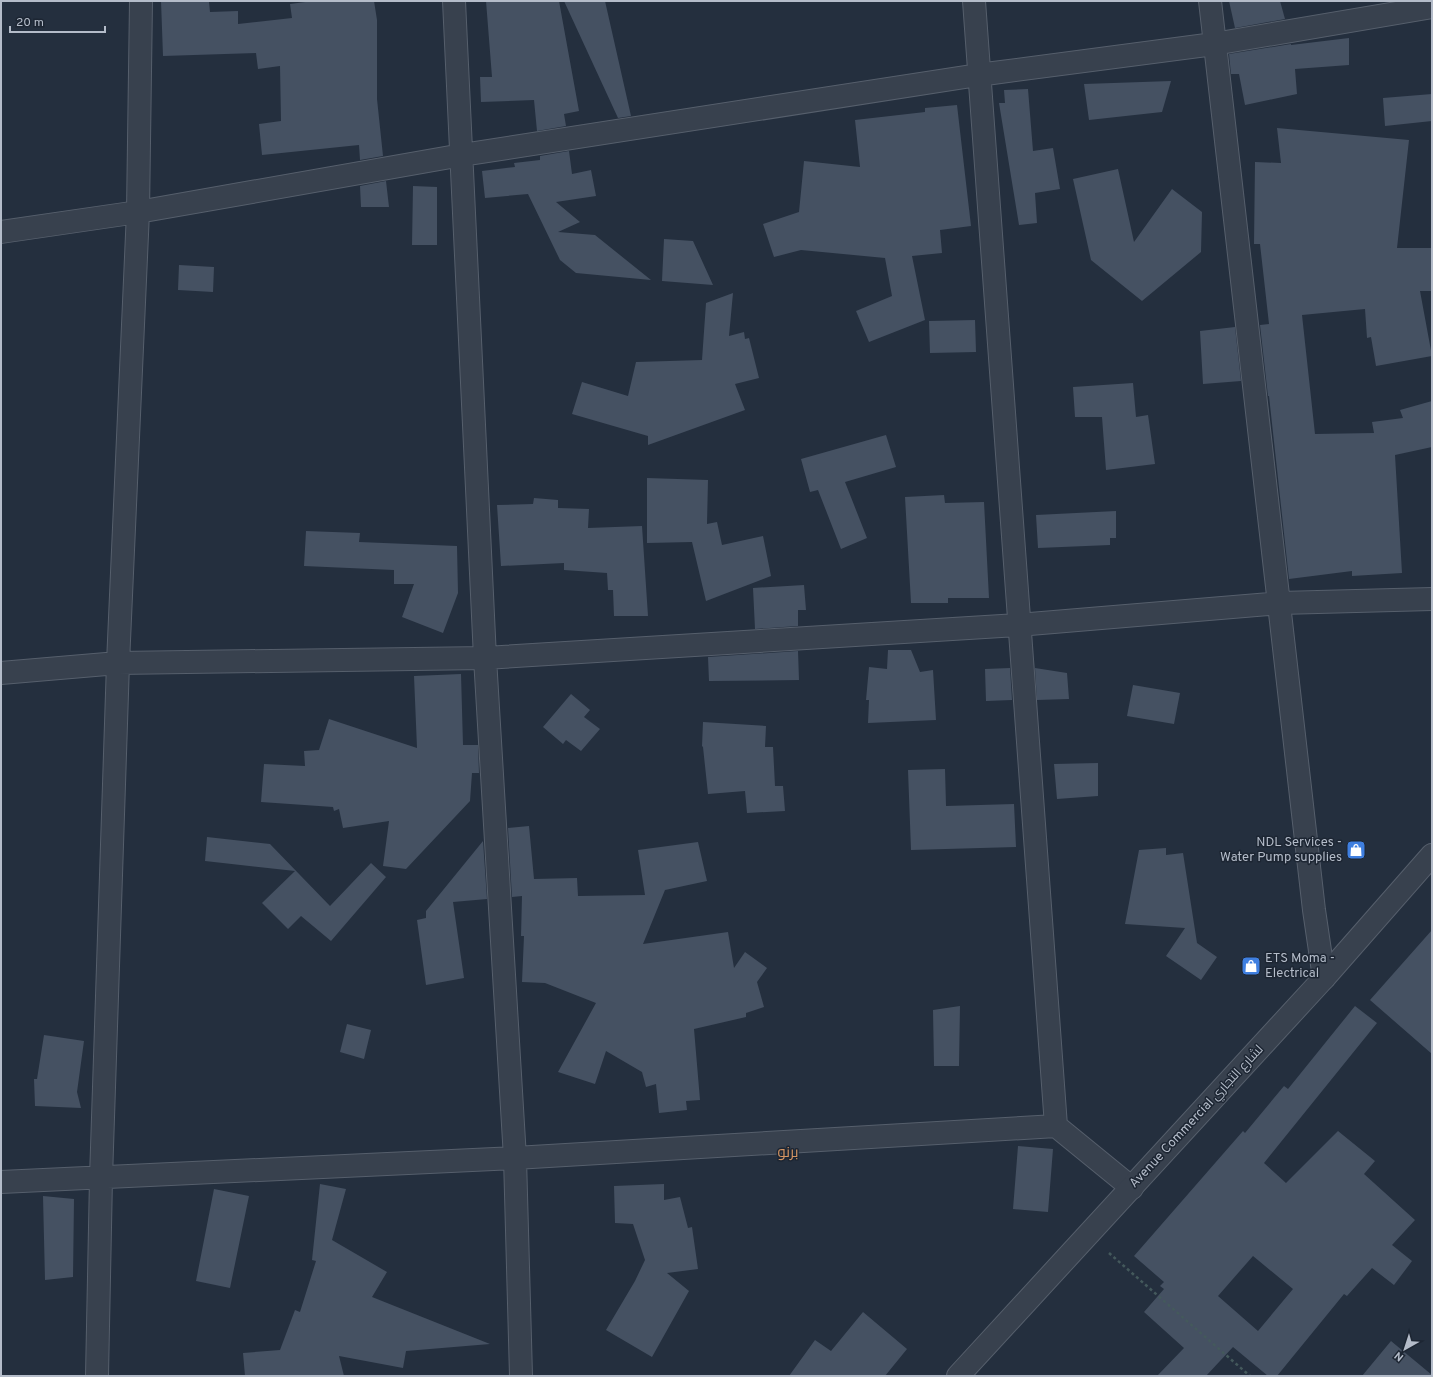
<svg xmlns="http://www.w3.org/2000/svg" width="1433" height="1377" font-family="Overpass,Cairo,sans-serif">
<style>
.building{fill:#455162;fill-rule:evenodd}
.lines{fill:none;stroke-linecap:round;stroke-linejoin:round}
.minor-casing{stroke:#565f6c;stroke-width:24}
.tertiary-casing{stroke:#565f6c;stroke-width:24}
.path{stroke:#44595c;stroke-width:2.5;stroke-dasharray:3 3;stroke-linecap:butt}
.minor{stroke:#38414e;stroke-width:22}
.tertiary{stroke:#38414e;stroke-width:22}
.labels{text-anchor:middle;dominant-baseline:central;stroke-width:3;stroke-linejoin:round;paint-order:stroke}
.poi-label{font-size:13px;fill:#b4bcc9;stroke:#1d2633;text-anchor:end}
.street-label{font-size:13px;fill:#b4bcc9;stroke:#1d2633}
.quarter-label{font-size:15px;fill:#d59563;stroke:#1d2633}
</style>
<rect width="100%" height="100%" fill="#242f3e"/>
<path class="building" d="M 161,1 L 209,2 L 210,12 L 238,11 L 238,24 L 292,18 L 290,4 L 313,1 L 374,1 L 377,20 L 377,99 L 383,156 L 360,160 L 359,145 L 262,155 L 259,124 L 281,121 L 280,66 L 258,69 L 256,53 L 163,56 Z
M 486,1 L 559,1 L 579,111 L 564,114 L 566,126 L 537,131 L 534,100 L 481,102 L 480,77 L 492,77 Z
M 564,1 L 605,1 L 631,116 L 618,118 Z
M 1229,1 L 1280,1 L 1285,19 L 1235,28 Z
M 1349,38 L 1349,65 L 1295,69 L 1297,94 L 1245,105 L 1239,74 L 1231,74 L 1229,54 L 1291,44 L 1291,45 Z
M 1171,81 L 1162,112 L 1089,120 L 1084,84 Z
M 1028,89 L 1033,151 L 1053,148 L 1060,189 L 1035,193 L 1037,223 L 1019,225 L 999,103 L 1005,103 L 1004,90 Z
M 1432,94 L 1432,121 L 1385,126 L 1383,98 Z
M 957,105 L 971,226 L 940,230 L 942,253 L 912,256 L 925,320 L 869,342 L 856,311 L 892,296 L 885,258 L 801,250 L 774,257 L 763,224 L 799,212 L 804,161 L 860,167 L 855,120 L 925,112 L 925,108 Z
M 1277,128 L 1409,140 L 1397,248 L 1432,248 L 1432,291 L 1420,291 L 1432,356 L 1376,366 L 1371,337 L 1367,338 L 1365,309 L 1302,315 L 1315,434 L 1374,433 L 1372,422 L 1403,418 L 1400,410 L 1432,401 L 1432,447 L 1395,455 L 1402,573 L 1352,576 L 1352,571 L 1289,579 L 1269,396 L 1268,396 L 1260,325 L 1269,324 L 1260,244 L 1254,244 L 1255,162 L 1281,163 Z
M 569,151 L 572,174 L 591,170 L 596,196 L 556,202 L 580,222 L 558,232 L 595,235 L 651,280 L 576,273 L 560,260 L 528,194 L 485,198 L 482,171 L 515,167 L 514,163 L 540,160 L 540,156 Z
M 1118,169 L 1134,242 L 1172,189 L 1202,212 L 1201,252 L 1142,301 L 1091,260 L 1073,179 Z
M 386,181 L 389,207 L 361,207 L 360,186 Z
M 413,186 L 437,187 L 437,245 L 412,245 Z
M 664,239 L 693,241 L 713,285 L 662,281 Z
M 179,265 L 214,267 L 213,292 L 178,290 Z
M 733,293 L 729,336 L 744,332 L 745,339 L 749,338 L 759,378 L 735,384 L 745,410 L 648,445 L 648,436 L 572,414 L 582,382 L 628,396 L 636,362 L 702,360 L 706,303 Z
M 975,320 L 976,352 L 930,353 L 929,321 Z
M 1235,327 L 1241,381 L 1203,384 L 1200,331 Z
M 1133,383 L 1136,417 L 1148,415 L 1155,464 L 1106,470 L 1102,417 L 1075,417 L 1073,387 Z
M 886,435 L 896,467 L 845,482 L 867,538 L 841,549 L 818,490 L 810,492 L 801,459 Z
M 647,478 L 708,480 L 707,524 L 717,522 L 722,545 L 763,536 L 771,576 L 706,601 L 692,542 L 647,543 Z
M 944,495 L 945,503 L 984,502 L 989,598 L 948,598 L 948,603 L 911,603 L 905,497 Z
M 534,498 L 558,500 L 558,508 L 589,509 L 588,528 L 642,526 L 648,616 L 614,616 L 613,590 L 608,590 L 607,573 L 564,570 L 564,563 L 501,566 L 497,505 L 533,504 Z
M 1116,511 L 1116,538 L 1110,538 L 1110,545 L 1038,548 L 1036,515 Z
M 306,531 L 360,533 L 359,542 L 457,546 L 458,593 L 443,633 L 402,617 L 414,584 L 394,584 L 394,570 L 304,566 Z
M 804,585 L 806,610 L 798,610 L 798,626 L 755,629 L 753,588 Z
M 888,650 L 911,650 L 920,672 L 933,670 L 936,720 L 868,723 L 869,700 L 866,700 L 869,667 L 887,669 Z
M 798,651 L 799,680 L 709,681 L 708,657 Z
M 1010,668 L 1012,700 L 986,701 L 985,669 Z
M 1035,668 L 1067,673 L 1069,699 L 1037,700 Z
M 461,674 L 463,745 L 478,745 L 479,773 L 472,773 L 470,801 L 406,869 L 383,866 L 389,821 L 343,828 L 339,809 L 334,811 L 333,807 L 261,802 L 264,764 L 305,766 L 304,751 L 319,750 L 329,719 L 417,748 L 414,676 Z
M 1133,685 L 1180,693 L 1174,724 L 1127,716 Z
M 571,694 L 590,710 L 584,717 L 600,729 L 581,751 L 566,740 L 563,744 L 543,727 Z
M 703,722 L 766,726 L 765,747 L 773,747 L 775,786 L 783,786 L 785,811 L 747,813 L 745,791 L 708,794 L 703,747 L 702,746 Z
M 1098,763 L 1098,796 L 1057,799 L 1054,764 Z
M 945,769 L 946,806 L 1014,804 L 1016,847 L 911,850 L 908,770 Z
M 529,826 L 534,879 L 577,878 L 578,896 L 645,895 L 638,850 L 698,842 L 707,881 L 665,890 L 643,944 L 728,932 L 734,968 L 745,952 L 767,968 L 757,982 L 764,1007 L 746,1013 L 746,1017 L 694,1029 L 700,1100 L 686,1101 L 687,1110 L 659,1113 L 656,1084 L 646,1087 L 642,1072 L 606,1051 L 595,1084 L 558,1072 L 596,1003 L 545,983 L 522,982 L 524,936 L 521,936 L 522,896 L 512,897 L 508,828 Z
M 207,837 L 270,844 L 330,906 L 371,863 L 386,877 L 331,941 L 301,916 L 288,929 L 262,903 L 295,871 L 205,861 Z
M 483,841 L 487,899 L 453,902 L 464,978 L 426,985 L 417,920 L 426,918 L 426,911 Z
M 1166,848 L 1166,855 L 1183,853 L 1197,943 L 1217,957 L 1201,980 L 1166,956 L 1185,928 L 1125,924 L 1139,850 Z
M 1432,930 L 1432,1054 L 1370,1000 Z
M 960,1006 L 959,1066 L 934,1066 L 933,1010 Z
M 1355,1006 L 1377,1023 L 1264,1163 L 1286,1183 L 1338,1131 L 1375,1161 L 1364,1174 L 1415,1220 L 1392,1245 L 1412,1261 L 1394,1285 L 1372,1268 L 1347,1296 L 1344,1294 L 1277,1376 L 1268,1376 L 1233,1347 L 1206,1376 L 1157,1376 L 1184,1348 L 1144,1312 L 1164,1289 L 1160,1286 L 1164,1282 L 1134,1256 L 1243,1131 L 1245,1133 L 1284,1086 L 1288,1089 ZM 1253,1256 L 1293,1289 L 1258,1331 L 1218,1296 Z
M 347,1024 L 371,1030 L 364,1059 L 340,1052 Z
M 44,1035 L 84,1041 L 77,1092 L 81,1108 L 35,1106 L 34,1079 L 37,1079 Z
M 1018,1146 L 1053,1149 L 1048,1212 L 1013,1209 Z
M 320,1184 L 346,1189 L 332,1240 L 387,1272 L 372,1297 L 490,1344 L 406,1351 L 403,1368 L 339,1356 L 344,1376 L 245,1376 L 243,1353 L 280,1350 L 295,1310 L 300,1312 L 316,1261 L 312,1260 Z
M 664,1184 L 664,1200 L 680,1197 L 688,1228 L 692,1227 L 698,1269 L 667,1273 L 689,1291 L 652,1357 L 606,1330 L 635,1281 L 645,1260 L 633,1224 L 615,1223 L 614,1186 Z
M 214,1189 L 249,1196 L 230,1288 L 196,1281 Z
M 43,1196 L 74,1199 L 73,1277 L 45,1280 Z
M 863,1312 L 907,1349 L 885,1376 L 789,1376 L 815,1340 L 831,1351 Z
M 1391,1341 L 1432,1375 L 1432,1376 L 1362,1376 Z"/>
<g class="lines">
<g class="minor-casing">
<path id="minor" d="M 454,1 L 485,658 L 515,1158 L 521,1376
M 974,1 L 1056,1126
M 1210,1 L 1314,910 L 1324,978
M 1,232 L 138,212 L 462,155 L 978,75 L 1214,44 L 1432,7
M 1,673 L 118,663 L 485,658 L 1018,625 L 1280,603 L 1432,599
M 1,1182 L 515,1158 L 1056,1126 L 1132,1188
M 97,1376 L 101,1178 L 118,663 L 138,212 L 141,1"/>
</g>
<g class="tertiary-casing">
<path id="tertiary" d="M 958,1376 L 1324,978 L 1432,855"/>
</g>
<path class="path" d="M 1109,1253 L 1250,1376"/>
<use href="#minor" class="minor"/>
<use href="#tertiary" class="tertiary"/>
</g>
<defs>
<g id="shop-square" transform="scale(1)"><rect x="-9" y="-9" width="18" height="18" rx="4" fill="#3f7fe0" stroke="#1d2633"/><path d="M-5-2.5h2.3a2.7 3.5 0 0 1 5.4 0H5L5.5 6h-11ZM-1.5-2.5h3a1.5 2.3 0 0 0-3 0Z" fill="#fff"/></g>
</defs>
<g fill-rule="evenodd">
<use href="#shop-square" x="1356" y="850"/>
<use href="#shop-square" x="1251" y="966"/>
</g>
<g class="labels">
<g class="poi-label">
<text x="1342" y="843">NDL Services -<tspan x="1342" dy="15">Water Pump supplies</tspan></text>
<text x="1265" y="959" text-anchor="start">ETS Moma -<tspan x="1265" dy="15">Electrical</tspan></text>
</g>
<g class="street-label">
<text transform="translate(1197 1117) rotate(-47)">Avenue Commercial لشارع التجاري</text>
</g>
<g class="quarter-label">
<text x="788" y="1153">برنو</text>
</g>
</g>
<rect width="1433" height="1377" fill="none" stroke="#b4bcc9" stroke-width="4"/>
<g transform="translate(1405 1349) rotate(219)" stroke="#1d2633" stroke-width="3" paint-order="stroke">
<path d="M0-3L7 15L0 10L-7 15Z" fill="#b4bcc9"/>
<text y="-6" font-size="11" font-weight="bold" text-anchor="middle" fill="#b4bcc9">N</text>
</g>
<path d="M10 26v6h95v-6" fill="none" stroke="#b4bcc9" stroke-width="2"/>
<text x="16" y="26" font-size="12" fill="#b4bcc9" stroke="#1d2633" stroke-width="3" paint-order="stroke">20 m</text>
</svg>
